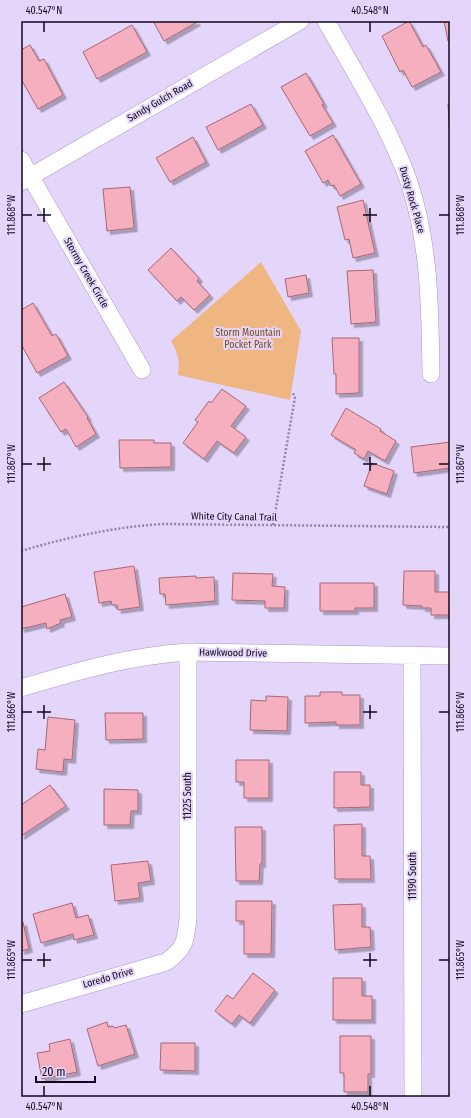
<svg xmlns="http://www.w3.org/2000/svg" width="471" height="1118" font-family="'Fira Sans Condensed',sans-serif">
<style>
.green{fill:#efb681}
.building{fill:#f6afbf;stroke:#a76676;filter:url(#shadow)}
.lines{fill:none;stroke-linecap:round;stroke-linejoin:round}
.minor-casing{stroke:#ad94ce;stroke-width:18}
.path{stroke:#9285a3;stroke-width:2.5;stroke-dasharray:2 2;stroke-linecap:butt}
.minor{stroke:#fff;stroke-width:17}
.ticks{fill:none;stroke:#11071b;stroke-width:1.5}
.labels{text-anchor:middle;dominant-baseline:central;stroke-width:4;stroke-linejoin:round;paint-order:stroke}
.street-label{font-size:10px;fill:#11071b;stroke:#e4d5fa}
.park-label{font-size:10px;fill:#794c1d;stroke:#e4d5fa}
.neatline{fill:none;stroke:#11071b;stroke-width:1.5}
.ticks-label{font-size:10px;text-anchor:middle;fill:#11071b}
</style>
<defs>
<filter id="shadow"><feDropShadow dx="3.5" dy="3.5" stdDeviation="0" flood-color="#0004"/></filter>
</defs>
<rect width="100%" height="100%" fill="#e4d5fa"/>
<path class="green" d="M 261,262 L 301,331 L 290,400 L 178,375 C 180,362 178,353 171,341 Z"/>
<path class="building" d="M 153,21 L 196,21 L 197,22 L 164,41 Z
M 409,21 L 423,47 L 426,45 L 441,72 L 412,87 L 403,70 L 400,72 L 382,36 Z
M 444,21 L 450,21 L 450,40 L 448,41 Z
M 132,25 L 147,52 L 97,79 L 83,52 Z
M 30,45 L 39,61 L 44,59 L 63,95 L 38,109 L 21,79 L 21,50 Z
M 306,73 L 324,104 L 322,105 L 333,123 L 310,136 L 281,87 Z
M 251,104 L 263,125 L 218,150 L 206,127 Z
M 448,104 L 450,104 L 450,138 Z
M 333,135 L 361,184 L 340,196 L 334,185 L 331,186 L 328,180 L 323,183 L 305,151 Z
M 193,137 L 206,162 L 170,182 L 156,158 Z
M 130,187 L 134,228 L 107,231 L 103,189 Z
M 363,200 L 375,253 L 353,258 L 349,239 L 345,240 L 337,207 Z
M 171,248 L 199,278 L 197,281 L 210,295 L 194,310 L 181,297 L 177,301 L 148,270 Z
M 373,270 L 376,322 L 351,324 L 347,271 Z
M 306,275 L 309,293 L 288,297 L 285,279 Z
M 33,303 L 52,336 L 56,334 L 68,356 L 37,373 L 21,344 L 21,310 Z
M 332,338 L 359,338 L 359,393 L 336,394 L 336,374 L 334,374 Z
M 64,382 L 88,417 L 87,418 L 96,434 L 76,447 L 66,429 L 61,432 L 39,398 Z
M 222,389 L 246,406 L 231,426 L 246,437 L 234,453 L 217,441 L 204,459 L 183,443 L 198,422 L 195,420 L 209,401 L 211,403 Z
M 346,408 L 381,429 L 380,431 L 396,441 L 385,461 L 368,451 L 364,459 L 354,453 L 356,450 L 331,435 Z
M 119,440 L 154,440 L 154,443 L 171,443 L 171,467 L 120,468 Z
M 450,442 L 450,468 L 414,473 L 411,447 Z
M 372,463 L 394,471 L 387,494 L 364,486 Z
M 134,566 L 140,607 L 118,610 L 117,605 L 112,605 L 111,601 L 99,603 L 94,572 Z
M 404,571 L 435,571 L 435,592 L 450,592 L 450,615 L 431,615 L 431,608 L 422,608 L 422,606 L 403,605 Z
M 233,573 L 273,574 L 272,586 L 285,587 L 284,608 L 265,608 L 265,601 L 232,600 Z
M 196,576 L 196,578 L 214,577 L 215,601 L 166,605 L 165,594 L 160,594 L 159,578 Z
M 320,583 L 374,583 L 374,608 L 355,608 L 355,611 L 320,611 Z
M 65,594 L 72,617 L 60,620 L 61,623 L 47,629 L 46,623 L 21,629 L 21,607 Z
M 320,692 L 342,692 L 342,695 L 360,695 L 360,725 L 336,725 L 336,722 L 305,723 L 305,696 L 320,696 Z
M 266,696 L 288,697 L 287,731 L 250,730 L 251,700 L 266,701 Z
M 105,713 L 143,713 L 143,739 L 106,740 Z
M 48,717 L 75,720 L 72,760 L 64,759 L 63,772 L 36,769 L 38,749 L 45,750 Z
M 236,760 L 269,760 L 269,798 L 244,798 L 244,782 L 236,782 Z
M 334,772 L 361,772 L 361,785 L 370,785 L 370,807 L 334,808 Z
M 50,785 L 66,806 L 21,836 L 21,805 Z
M 104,789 L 138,790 L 138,811 L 131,811 L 130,825 L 104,825 Z
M 362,824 L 362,856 L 370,856 L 371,879 L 335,879 L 334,825 Z
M 235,827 L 262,827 L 262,864 L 260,864 L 259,881 L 236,881 Z
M 148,861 L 151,881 L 138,883 L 140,898 L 115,901 L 111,865 Z
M 236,901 L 272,901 L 271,954 L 244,954 L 244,921 L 236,921 Z
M 72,903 L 76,918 L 88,915 L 94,935 L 74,940 L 73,934 L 41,943 L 33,914 Z
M 362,904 L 362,927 L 370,927 L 371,947 L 335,950 L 333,905 Z
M 23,922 L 29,949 L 21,951 L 21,923 Z
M 253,973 L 275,990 L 250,1023 L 239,1015 L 232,1024 L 215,1011 L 227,995 L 233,999 Z
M 333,978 L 362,978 L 362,996 L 372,996 L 372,1020 L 333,1020 Z
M 107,1022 L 108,1027 L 113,1026 L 114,1028 L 126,1025 L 135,1054 L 98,1066 L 87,1029 Z
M 340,1036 L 371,1036 L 371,1074 L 368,1074 L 368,1092 L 344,1092 L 344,1073 L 340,1073 Z
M 70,1039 L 77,1072 L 42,1079 L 37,1053 L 50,1051 L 49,1044 Z
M 161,1043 L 195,1043 L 195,1071 L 160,1070 Z"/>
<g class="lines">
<g class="minor-casing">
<path id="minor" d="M 326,21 C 355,73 389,126 409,182 C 430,245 430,309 431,374
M 21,160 L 142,370
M 21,182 L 300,21
M 412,655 L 413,1097
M 21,688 C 78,671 128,656 188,652 L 450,656
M 21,1004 L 166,962 C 185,949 186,940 188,918 L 188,652"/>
</g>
<path class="path" d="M 273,525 L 295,397 L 292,392
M 21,551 C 68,537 114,527 163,524 L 450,527"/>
<use href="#minor" class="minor"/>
</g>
<path class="ticks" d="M 44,22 L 44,32M 370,22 L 370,32M 44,208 L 44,222M 370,208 L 370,222M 22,215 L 32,215M 37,215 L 51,215M 363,215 L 377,215M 439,215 L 449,215M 44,457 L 44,471M 370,457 L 370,471M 22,464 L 32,464M 37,464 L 51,464M 363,464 L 377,464M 439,464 L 449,464M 44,705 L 44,719M 370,705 L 370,719M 22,712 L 32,712M 37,712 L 51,712M 363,712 L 377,712M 439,712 L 449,712M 44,953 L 44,967M 370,953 L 370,967M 22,960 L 32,960M 37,960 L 51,960M 363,960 L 377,960M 439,960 L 449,960M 44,1086 L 44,1096M 370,1086 L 370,1096"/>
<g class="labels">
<g class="street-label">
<text transform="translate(160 101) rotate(-30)">Sandy Gulch Road</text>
<text transform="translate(412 200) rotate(74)">Dusty Rock Place</text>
<text transform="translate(86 273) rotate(60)">Stormy Creek Circle</text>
<text transform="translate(234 517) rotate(1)">White City Canal Trail</text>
<text transform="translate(233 653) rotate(1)">Hawkwood Drive</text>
<text transform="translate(188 796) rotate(-90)">11225 South</text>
<text transform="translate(413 876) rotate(-90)">11190 South</text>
<text transform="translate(108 978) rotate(-16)">Loredo Drive</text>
</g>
<g class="park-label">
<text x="248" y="333">Storm Mountain<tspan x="248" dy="12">Pocket Park</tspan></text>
</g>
</g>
<rect width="471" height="1118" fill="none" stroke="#e4d5fa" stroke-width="44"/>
<path d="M36 1076v6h59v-6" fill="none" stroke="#11071b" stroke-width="2"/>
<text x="42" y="1076" font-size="12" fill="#11071b" stroke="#e4d5fa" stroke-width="3" paint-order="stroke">20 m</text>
<rect x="22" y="22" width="427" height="1074" class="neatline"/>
<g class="ticks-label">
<text x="44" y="14">40.547°N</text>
<text x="370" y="14">40.548°N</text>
<text transform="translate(460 215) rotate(-90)" y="4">111.868°W</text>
<text transform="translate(11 215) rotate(-90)" y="4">111.868°W</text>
<text transform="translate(11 464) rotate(-90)" y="4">111.867°W</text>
<text transform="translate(460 464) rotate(-90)" y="4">111.867°W</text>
<text transform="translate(11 712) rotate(-90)" y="4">111.866°W</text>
<text transform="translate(460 712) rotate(-90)" y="4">111.866°W</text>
<text transform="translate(11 960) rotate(-90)" y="4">111.865°W</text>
<text transform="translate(460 960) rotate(-90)" y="4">111.865°W</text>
<text x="44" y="1110">40.547°N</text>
<text x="370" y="1110">40.548°N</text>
</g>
</svg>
